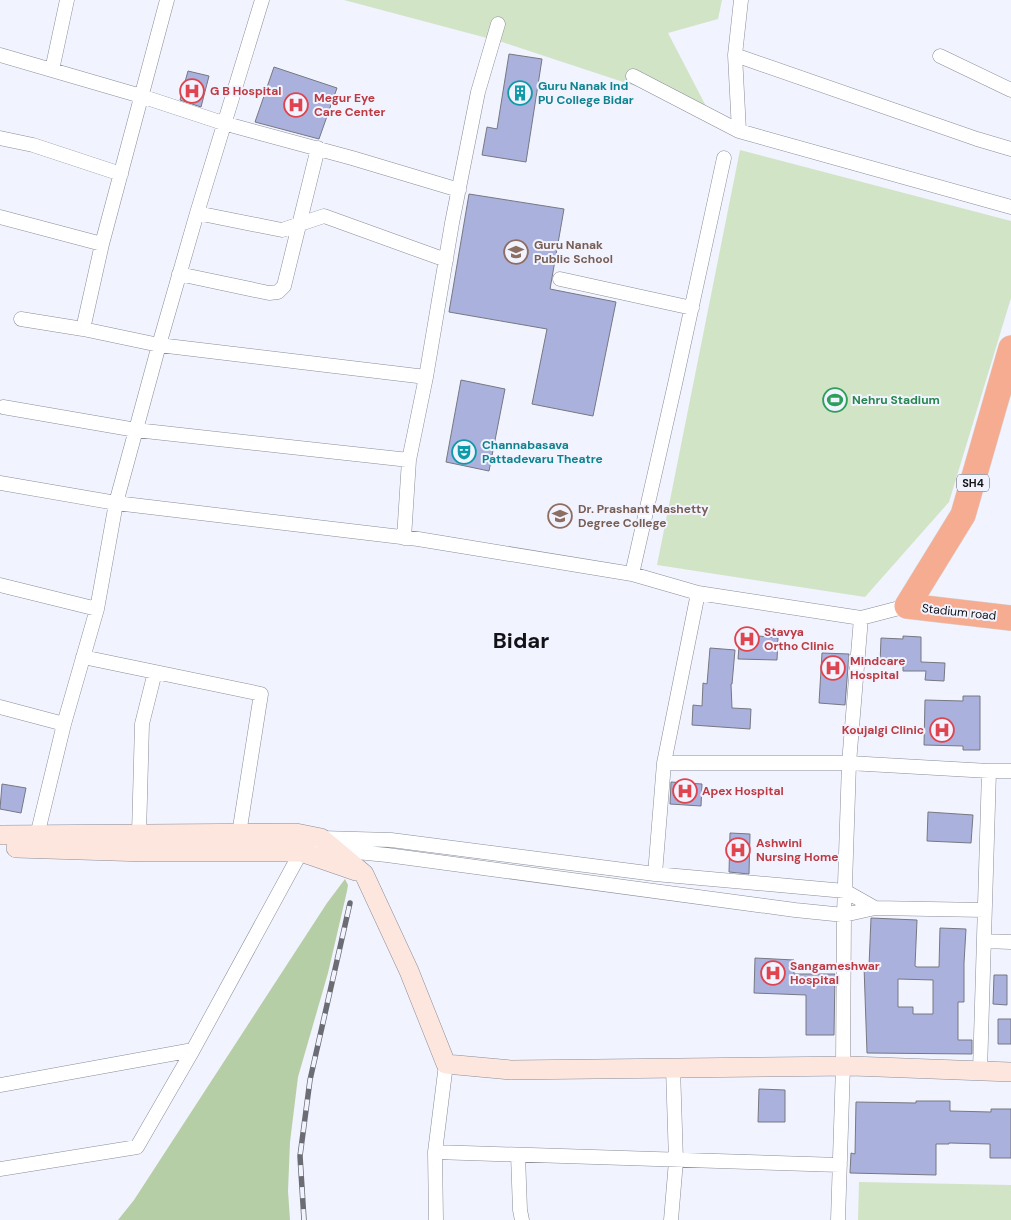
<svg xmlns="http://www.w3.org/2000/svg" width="1011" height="1220" font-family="'DM Sans',sans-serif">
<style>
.green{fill:#d2e4c6}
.forest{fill:#b6cea5}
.building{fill:#aab1dc;stroke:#767882;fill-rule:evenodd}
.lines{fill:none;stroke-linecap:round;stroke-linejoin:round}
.street-casing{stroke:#8b8d98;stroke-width:15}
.secondary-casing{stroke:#8b8d98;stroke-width:20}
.highway-casing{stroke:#d5d5d5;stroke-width:26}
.street{stroke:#fff;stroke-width:14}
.secondary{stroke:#fce6de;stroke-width:19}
.highway{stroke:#f6ac91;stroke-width:25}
.rail-casing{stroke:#6c6d74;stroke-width:5.5}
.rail{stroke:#f1f3ff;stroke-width:4;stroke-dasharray:11;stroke-linecap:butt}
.labels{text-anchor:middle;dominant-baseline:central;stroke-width:4;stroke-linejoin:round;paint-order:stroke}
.shield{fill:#f1f3ff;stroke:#56565d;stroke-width:1}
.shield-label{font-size:11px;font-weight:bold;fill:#131317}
.culture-label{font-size:12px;font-weight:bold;fill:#0d838f;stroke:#f1f3ff;text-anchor:start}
.health-label{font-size:12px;font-weight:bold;fill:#be3a42;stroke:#f1f3ff;text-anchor:start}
.education-label{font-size:12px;font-weight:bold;fill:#785e54;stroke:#f1f3ff;text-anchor:start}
.leisure-label{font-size:12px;font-weight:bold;fill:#27864d;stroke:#f1f3ff;text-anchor:start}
.street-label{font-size:12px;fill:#131317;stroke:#f1f3ff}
.town-label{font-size:22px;font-weight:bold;fill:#131317;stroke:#f1f3ff}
</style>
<rect width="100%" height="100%" fill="#f1f3ff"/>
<path class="green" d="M 344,0 L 722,0 L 718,19 L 668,33 L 708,110 L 502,42 Z
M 740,150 L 1011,221 L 1011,298 L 949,502 L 865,597 L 657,565 Z
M 859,1182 L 1011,1185 L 1011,1220 L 858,1220 Z"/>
<path class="forest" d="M 345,879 L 348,885 L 347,891 L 328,973 L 298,1077 L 290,1142 L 288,1191 L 290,1220 L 118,1220 L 134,1200 L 327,903 Z"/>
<path class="building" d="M 509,54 L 542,59 L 526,162 L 482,155 L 487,127 L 497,129 Z
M 274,67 L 337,88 L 319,139 L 255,122 Z
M 188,71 L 209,76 L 201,107 L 180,100 Z
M 469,194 L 564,209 L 550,289 L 616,302 L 593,416 L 532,404 L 547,329 L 449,312 Z
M 461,380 L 505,389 L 489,471 L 446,462 Z
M 740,634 L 778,638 L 777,660 L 738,659 Z
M 903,636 L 921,637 L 921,662 L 945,663 L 944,681 L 925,680 L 926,671 L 903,671 L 903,665 L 880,664 L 881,638 L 903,639 Z
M 710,648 L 735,650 L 732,684 L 731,684 L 732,708 L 751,709 L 750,729 L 692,725 L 693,705 L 702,706 L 703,683 L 707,684 Z
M 822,653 L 849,654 L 845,705 L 819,703 Z
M 963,696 L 980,696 L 980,750 L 963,750 L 963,746 L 924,745 L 925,700 L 963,701 Z
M 671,782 L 702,784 L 701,806 L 670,804 Z
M 2,784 L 26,788 L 21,813 L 0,809 Z
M 928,812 L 973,815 L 971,843 L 927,841 Z
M 730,833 L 750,834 L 749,874 L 729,872 Z
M 871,918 L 917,920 L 915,966 L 917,967 L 939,967 L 940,928 L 966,929 L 964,963 L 964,1002 L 958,1002 L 958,1040 L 972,1040 L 972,1054 L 867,1053 L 864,966 L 869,966 ZM 898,979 L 933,980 L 933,1014 L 913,1014 L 913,1007 L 898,1007 Z
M 755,958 L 794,960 L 794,974 L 835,974 L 834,1035 L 806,1035 L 806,995 L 754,993 Z
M 994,975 L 1007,975 L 1007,1005 L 993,1004 Z
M 998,1019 L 1011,1019 L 1011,1044 L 998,1044 Z
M 759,1089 L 785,1090 L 785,1122 L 758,1122 Z
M 916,1101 L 950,1101 L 950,1111 L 991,1112 L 991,1109 L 1011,1109 L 1011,1158 L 990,1158 L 990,1144 L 949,1143 L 949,1144 L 936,1144 L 936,1175 L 850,1173 L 851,1153 L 855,1154 L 856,1102 L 916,1103 Z"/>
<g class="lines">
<g class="street-casing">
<path id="street" d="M 0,55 L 141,96 L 223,123 L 352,158 L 459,190
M 735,55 L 977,139 L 1011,149
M 940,56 L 1011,90
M 52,70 L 67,0
M 633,76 L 739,131 L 1011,207
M 739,131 L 735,55 L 741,0
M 0,138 L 33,145 L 121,174
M 197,213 L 282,230 L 324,216 L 446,260
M 0,217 L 102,244
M 179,274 L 269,293 L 278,292 L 284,286 L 318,148
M 560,279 L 692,308
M 21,319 L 83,329 L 159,345 L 426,377
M 83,329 L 102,244 L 167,0
M 3,407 L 136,430 L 409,460
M 0,483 L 116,503 L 418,539 L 632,574 L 698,593
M 404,538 L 409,460 L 426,377 L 452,223 L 478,92 L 498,24
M 632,574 L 675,384 L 724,158
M 0,585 L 97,609
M 83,657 L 261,694 L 239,834
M 0,707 L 64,724
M 664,763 L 849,763 L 989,771 L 1011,771
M 139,834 L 142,724 L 155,672
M 35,844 L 64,724 L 97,609 L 116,503 L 159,345 L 197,213 L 262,0
M 334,851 L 336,850 L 387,855 L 795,910 L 844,915 L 875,908 L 984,910
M 655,874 L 664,763 L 698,593 L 861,618 L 907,606
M 984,941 L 1011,942
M 980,1071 L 989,771
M 0,1085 L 193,1050 L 301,852 L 321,838 L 391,840 L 655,874 L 845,891 L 875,908
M 435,1152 L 840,1165
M 518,1155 L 520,1210 L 522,1220
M 0,1169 L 137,1147 L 193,1050
M 436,1220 L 435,1152 L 446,1064
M 671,1220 L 676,1161 L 673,1068
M 838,1220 L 843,1066 L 844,915 L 849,763 L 861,618"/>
</g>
<g class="secondary-casing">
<path id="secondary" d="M 0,835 L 296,833 L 321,838 L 364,874 L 409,971 L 446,1064 L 511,1070 L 852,1066 L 1011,1072
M 16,848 L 145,852 L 301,852 L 356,871"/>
</g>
<g class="highway-casing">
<path id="highway" d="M 1011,348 L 963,515 L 907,606 L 1011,618"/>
</g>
<use href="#street" class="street"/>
<use href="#secondary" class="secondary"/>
<use href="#highway" class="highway"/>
<g class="rail-casing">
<path id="rail" d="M 304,1220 L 300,1156 L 310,1080 L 350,903"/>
</g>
<use href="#rail" class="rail"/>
</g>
<defs>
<g id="hospital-ring" transform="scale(1.25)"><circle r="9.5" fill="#f1f3ff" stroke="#e0444e" stroke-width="1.5"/><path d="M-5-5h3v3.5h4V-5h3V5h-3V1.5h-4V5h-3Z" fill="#e0444e"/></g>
<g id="building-ring" transform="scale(1.25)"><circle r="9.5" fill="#f1f3ff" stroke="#0f9aa8" stroke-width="1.5"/><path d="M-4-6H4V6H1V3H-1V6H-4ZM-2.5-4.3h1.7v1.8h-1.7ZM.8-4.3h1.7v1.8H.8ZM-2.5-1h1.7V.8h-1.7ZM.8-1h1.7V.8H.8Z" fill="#0f9aa8"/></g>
<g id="school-ring" transform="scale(1.25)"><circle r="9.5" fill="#f1f3ff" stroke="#8d6e63" stroke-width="1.5"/><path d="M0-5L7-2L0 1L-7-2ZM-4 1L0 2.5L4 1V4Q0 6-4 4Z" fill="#8d6e63"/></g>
<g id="stadium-ring" transform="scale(1.25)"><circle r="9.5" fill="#f1f3ff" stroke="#2e9e5b" stroke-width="1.5"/><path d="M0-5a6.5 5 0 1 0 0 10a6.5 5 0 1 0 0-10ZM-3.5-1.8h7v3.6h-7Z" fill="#2e9e5b"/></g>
<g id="theatre-ring" transform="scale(1.25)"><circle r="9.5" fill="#f1f3ff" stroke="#0f9aa8" stroke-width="1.5"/><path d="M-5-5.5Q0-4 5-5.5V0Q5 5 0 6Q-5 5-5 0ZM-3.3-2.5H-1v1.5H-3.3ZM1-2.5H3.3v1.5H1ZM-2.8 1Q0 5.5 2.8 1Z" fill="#0f9aa8"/></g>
<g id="university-ring" transform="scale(1.25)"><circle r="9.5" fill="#f1f3ff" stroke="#8d6e63" stroke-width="1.5"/><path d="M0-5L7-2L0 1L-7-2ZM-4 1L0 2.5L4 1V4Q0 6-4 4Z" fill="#8d6e63"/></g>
</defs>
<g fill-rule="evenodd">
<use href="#hospital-ring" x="192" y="91"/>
<use href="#building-ring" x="520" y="93"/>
<use href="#hospital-ring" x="296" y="105"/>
<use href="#school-ring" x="516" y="252"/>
<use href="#stadium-ring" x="835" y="400"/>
<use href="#theatre-ring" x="464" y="452"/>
<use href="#university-ring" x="560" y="516"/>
<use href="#hospital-ring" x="747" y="639"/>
<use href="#hospital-ring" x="833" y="668"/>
<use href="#hospital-ring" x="942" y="730"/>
<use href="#hospital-ring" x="685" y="791"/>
<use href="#hospital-ring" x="738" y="850"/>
<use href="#hospital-ring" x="773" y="973"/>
</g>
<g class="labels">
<rect class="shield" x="957" y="474.5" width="32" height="17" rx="4"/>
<g class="shield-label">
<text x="973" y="483">SH4</text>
</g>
<g class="culture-label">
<text x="538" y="86">Guru Nanak Ind<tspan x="538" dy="14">PU College Bidar</tspan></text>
<text x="482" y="445">Channabasava<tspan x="482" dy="14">Pattadevaru Theatre</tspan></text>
</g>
<g class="health-label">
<text x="210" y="91">G B Hospital</text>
<text x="314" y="98">Megur Eye<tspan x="314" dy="14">Care Center</tspan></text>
<text x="764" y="632">Stavya<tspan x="764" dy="14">Ortho Clinic</tspan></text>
<text x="850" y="661">Mindcare<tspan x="850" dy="14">Hospital</tspan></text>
<text x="924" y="730" text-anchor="end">Koujalgi Clinic</text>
<text x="702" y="791">Apex Hospital</text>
<text x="756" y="843">Ashwini<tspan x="756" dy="14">Nursing Home</tspan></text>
<text x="790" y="966">Sangameshwar<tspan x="790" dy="14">Hospital</tspan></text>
</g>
<g class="education-label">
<text x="534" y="245">Guru Nanak<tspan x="534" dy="14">Public School</tspan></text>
<text x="578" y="509">Dr. Prashant Mashetty<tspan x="578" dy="14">Degree College</tspan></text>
</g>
<g class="leisure-label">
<text x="852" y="400">Nehru Stadium</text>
</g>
<g class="street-label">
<text transform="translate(959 612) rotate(6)">Stadium road</text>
</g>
<g class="town-label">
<text x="521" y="640">Bidar</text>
</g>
</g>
</svg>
